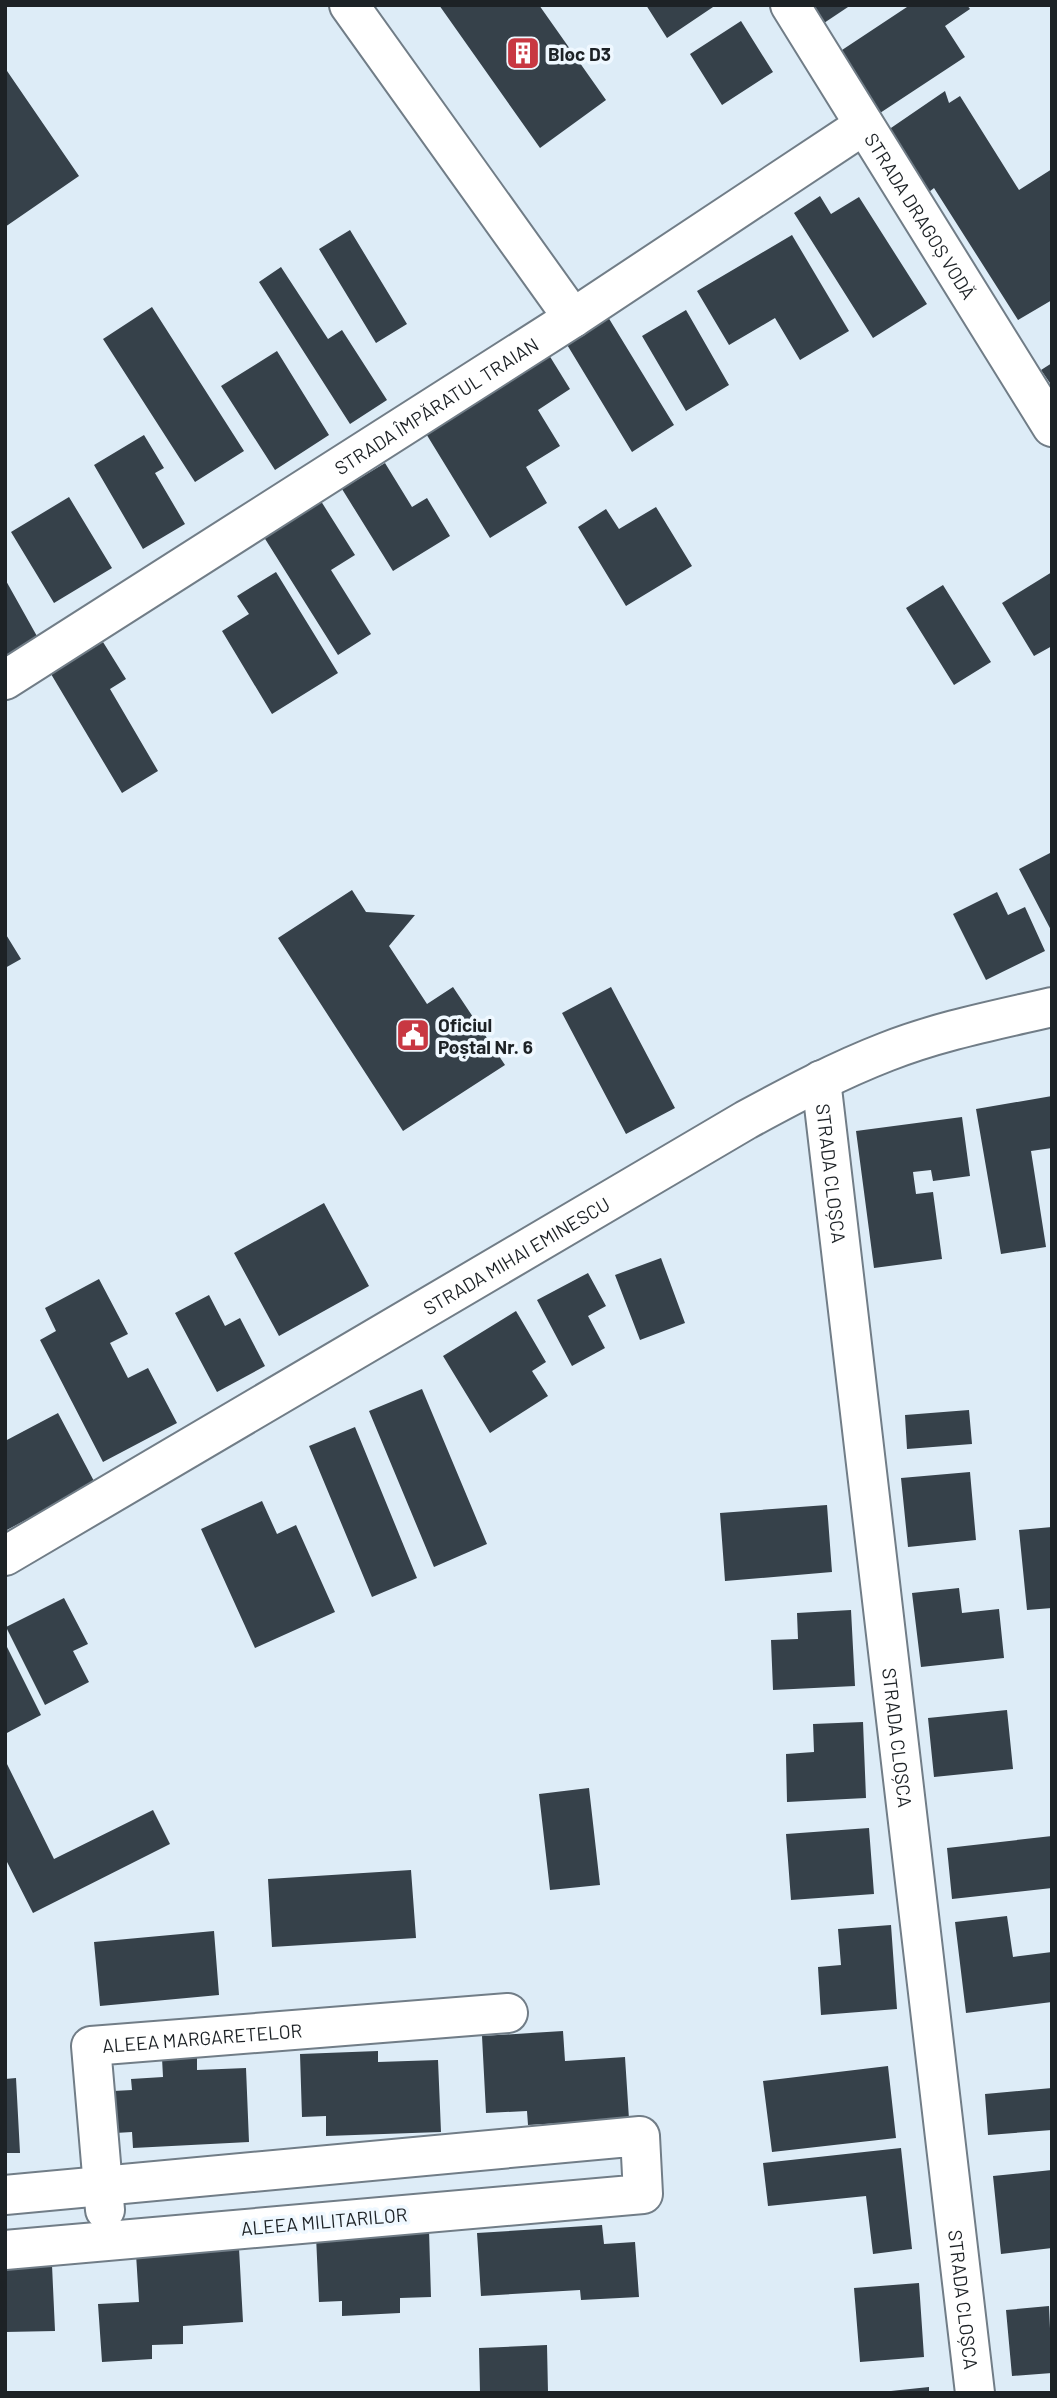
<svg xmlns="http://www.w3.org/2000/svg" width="1057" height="2398" font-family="Barlow,sans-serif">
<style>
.building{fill:#36414a}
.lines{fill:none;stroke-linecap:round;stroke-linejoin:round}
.minor-casing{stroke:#717d87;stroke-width:42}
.minor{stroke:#fff;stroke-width:38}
.labels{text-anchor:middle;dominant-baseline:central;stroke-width:7;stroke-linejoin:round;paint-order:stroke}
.poi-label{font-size:19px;font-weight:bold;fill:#1d2226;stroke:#eff8ff;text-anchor:start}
.street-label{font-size:19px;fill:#1d2226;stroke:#eff8ff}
</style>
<rect width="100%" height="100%" fill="#ddecf7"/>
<path class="building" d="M 439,5 L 539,5 L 606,100 L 540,148 Z
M 646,5 L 716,5 L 667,38 Z
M 808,5 L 851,5 L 821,25 Z
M 910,5 L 967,5 L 970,9 L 945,26 L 965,57 L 880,113 L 839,52 Z
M 741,21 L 773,72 L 722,105 L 690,54 Z
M 5,68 L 79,176 L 5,227 Z
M 945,91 L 949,103 L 960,96 L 1019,190 L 1052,169 L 1052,300 L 1018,320 L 934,188 L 929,192 L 888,130 Z
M 820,196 L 831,214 L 859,197 L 927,304 L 873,338 L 794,213 Z
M 350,230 L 407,324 L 376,343 L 319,249 Z
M 792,235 L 849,331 L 800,360 L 775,318 L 729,345 L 697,291 Z
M 281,267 L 328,339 L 342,330 L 387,400 L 350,424 L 259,282 Z
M 152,307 L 244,451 L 195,482 L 103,339 Z
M 686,310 L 729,385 L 686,411 L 642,336 Z
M 608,317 L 674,425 L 632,452 L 566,343 Z
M 277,351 L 329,435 L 275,470 L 221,386 Z
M 549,355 L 570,389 L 538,410 L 560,446 L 526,467 L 547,503 L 490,538 L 425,432 Z
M 1052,363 L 1052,386 L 1041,370 Z
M 144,435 L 164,468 L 155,473 L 185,524 L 143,549 L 94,465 Z
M 385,463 L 412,507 L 427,498 L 450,536 L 393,571 L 342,489 Z
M 69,497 L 112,568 L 54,603 L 11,532 Z
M 319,498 L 355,555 L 331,570 L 371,634 L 338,655 L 262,534 Z
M 656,507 L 692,566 L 626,606 L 578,527 L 606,509 L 619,529 Z
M 276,572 L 338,673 L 272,714 L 222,631 L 249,614 L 237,596 Z
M 1052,572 L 1052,646 L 1034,656 L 1002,603 Z
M 5,579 L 38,638 L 5,656 Z
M 943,585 L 991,662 L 954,685 L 906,608 Z
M 103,642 L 126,679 L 110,689 L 158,771 L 122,793 L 51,674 Z
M 1052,852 L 1052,932 L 1019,869 Z
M 352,890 L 366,912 L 415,915 L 389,946 L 427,1004 L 453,987 L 505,1065 L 403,1131 L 278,938 Z
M 997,892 L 1008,915 L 1025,907 L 1045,951 L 986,980 L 953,914 Z
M 5,933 L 21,959 L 5,968 Z
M 611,987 L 675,1108 L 626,1134 L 562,1013 Z
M 1052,1096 L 1052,1148 L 1031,1151 L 1046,1247 L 1001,1254 L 976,1109 Z
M 962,1117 L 970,1176 L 933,1181 L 931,1170 L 913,1172 L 916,1194 L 933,1192 L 942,1259 L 874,1268 L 856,1131 Z
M 324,1203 L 369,1286 L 279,1336 L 234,1253 Z
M 661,1258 L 685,1323 L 640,1340 L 615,1275 Z
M 588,1273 L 606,1306 L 588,1316 L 605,1348 L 572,1366 L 537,1300 Z
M 99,1279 L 128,1334 L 110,1343 L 128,1378 L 148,1368 L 177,1423 L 103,1462 L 40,1340 L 56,1331 L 45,1308 Z
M 209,1295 L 225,1326 L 240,1318 L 265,1366 L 217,1392 L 175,1313 Z
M 516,1311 L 546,1362 L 532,1371 L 548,1396 L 490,1433 L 443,1356 Z
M 422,1389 L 487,1544 L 434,1567 L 369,1411 Z
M 969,1410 L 972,1444 L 907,1449 L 905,1415 Z
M 58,1413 L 95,1483 L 5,1531 L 5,1441 Z
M 355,1427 L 417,1578 L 372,1597 L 309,1446 Z
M 970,1472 L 976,1540 L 908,1547 L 901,1478 Z
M 262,1501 L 277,1534 L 296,1525 L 335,1612 L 255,1648 L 201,1529 Z
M 827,1505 L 832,1572 L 725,1581 L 720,1513 Z
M 1052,1527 L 1052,1608 L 1027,1610 L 1019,1530 Z
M 959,1588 L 962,1613 L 999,1609 L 1004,1658 L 921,1667 L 912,1593 Z
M 64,1598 L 88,1644 L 73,1651 L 89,1682 L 45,1705 L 6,1627 Z
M 851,1610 L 855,1686 L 773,1690 L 771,1640 L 798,1639 L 797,1613 Z
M 5,1643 L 41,1715 L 5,1734 Z
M 1007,1710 L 1013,1769 L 934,1777 L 928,1718 Z
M 863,1722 L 866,1798 L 787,1802 L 786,1754 L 814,1752 L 813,1724 Z
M 5,1760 L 54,1859 L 153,1810 L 170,1844 L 33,1913 L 5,1858 Z
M 589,1788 L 600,1885 L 550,1890 L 539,1794 Z
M 869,1828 L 874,1894 L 791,1900 L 786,1834 Z
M 1052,1836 L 1052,1888 L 952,1899 L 947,1848 Z
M 411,1870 L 416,1938 L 272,1947 L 268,1879 Z
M 1007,1916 L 1013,1957 L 1052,1952 L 1052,2002 L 966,2013 L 955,1922 Z
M 891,1925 L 897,2009 L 821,2015 L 818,1967 L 841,1965 L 838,1929 Z
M 214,1931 L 219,1995 L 100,2006 L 94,1942 Z
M 563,2031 L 565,2061 L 625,2057 L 629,2119 L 528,2125 L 527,2111 L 486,2113 L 482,2036 Z
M 378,2051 L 378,2062 L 438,2060 L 441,2132 L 326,2136 L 326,2116 L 302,2117 L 300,2054 Z
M 197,2057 L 197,2070 L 246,2068 L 249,2142 L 133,2148 L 132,2132 L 115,2133 L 113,2091 L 132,2090 L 131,2079 L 163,2077 L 162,2058 Z
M 888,2066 L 896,2138 L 772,2152 L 763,2081 Z
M 16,2078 L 20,2153 L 5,2153 L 5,2079 Z
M 1052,2088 L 1052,2130 L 988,2135 L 985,2094 Z
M 901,2148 L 912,2249 L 873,2254 L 866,2196 L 768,2206 L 763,2163 Z
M 1052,2170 L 1052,2248 L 1001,2254 L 993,2176 Z
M 602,2225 L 604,2244 L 635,2242 L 639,2297 L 581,2300 L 580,2290 L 481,2296 L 477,2233 Z
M 429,2230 L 431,2297 L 400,2298 L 400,2313 L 342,2316 L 342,2301 L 319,2302 L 316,2236 Z
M 239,2248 L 243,2322 L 183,2326 L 183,2344 L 152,2345 L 152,2359 L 102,2362 L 98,2304 L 139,2302 L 136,2254 Z
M 52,2265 L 55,2331 L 5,2332 L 5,2267 Z
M 919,2283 L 924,2357 L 860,2362 L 854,2288 Z
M 1049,2306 L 1052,2373 L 1012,2376 L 1006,2310 Z
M 547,2345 L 548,2393 L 480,2393 L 479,2348 Z
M 929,2387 L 929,2393 L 891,2393 L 891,2391 Z"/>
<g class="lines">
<g class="minor-casing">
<g id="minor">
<path d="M 349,5 L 573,318"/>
<path id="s1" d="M 790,5 L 1052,427"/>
<path id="s2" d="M 5,680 L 573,318 L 864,125"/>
<path id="s3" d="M 821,1080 L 975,2393"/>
<path id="s4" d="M 5,1556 L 746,1120 C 792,1095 837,1071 886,1052 C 939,1031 996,1020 1052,1007"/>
<path d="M 5,2195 L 640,2136 L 643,2194 L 5,2250"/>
<path id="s5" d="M 105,2210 L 91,2046 L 508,2013"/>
</g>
</g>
<use href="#minor" class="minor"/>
</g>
<defs>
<g id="building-square" transform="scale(1.75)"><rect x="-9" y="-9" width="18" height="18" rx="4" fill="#c83842" stroke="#eff8ff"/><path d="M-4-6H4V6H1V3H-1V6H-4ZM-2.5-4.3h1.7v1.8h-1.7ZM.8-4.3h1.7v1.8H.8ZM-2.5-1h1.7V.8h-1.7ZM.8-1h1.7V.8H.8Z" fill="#fff"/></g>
<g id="civic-square" transform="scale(1.75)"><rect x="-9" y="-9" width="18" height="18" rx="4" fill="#c83842" stroke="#eff8ff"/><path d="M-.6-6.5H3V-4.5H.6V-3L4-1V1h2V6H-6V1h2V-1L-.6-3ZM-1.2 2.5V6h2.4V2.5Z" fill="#fff"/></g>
</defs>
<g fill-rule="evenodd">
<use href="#building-square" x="523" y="53"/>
<use href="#civic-square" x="413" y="1035"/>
</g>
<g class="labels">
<g class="poi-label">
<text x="548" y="53">Bloc D3</text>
<text x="438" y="1024">Oficiul<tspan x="438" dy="22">Poștal Nr. 6</tspan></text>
</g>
<g class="street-label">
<text stroke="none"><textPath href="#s1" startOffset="248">STRADA DRAGOȘ VODĂ</textPath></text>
<text stroke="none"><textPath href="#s2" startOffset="511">STRADA ÎMPĂRATUL TRAIAN</textPath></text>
<text stroke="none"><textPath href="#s3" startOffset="94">STRADA CLOȘCA</textPath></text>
<text stroke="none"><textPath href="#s4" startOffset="593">STRADA MIHAI EMINESCU</textPath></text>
<text stroke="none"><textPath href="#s3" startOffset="662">STRADA CLOȘCA</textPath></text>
<text stroke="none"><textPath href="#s5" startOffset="276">ALEEA MARGARETELOR</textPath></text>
<text transform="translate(324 2221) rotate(-5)">ALEEA MILITARILOR</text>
<text stroke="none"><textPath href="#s3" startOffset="1228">STRADA CLOȘCA</textPath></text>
</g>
</g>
<rect width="1057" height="2398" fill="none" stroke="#1d2226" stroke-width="14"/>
</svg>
